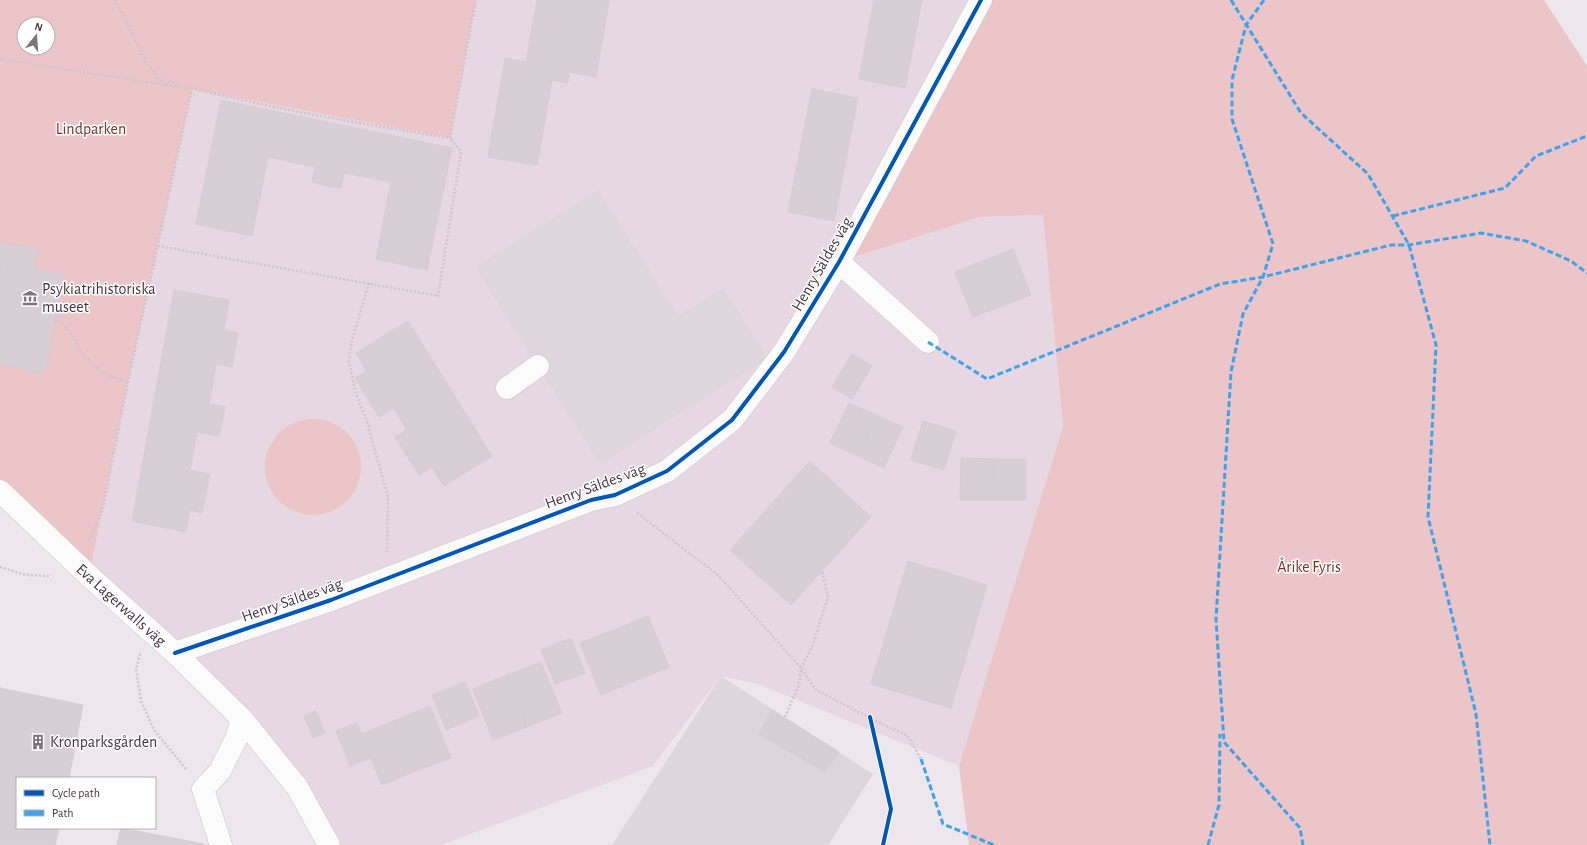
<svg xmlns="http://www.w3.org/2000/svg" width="1587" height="845" font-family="'Alegreya Sans',sans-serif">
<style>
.residential{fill:#e6d7e3}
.green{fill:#ebc5c8;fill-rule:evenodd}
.parking{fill:#ddd6dc}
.building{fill:#d8cfd6;stroke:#d6ccd5}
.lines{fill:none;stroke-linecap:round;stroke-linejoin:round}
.minor-casing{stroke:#ccc3cb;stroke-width:23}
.path{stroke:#cdc6cb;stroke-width:2.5;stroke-dasharray:2 2;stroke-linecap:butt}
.minor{stroke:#fcfbfc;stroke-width:22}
.quiet{stroke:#3fa3ec;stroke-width:3;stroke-dasharray:6 3;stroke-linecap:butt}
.cycleway-casing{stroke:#fff;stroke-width:6}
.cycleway{stroke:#0057b8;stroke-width:4}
.labels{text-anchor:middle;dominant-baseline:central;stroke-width:3;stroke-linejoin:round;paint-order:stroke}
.park-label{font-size:16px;fill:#763425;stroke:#fff}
.street-label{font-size:16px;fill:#443341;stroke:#fff}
.poi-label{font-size:16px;fill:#443341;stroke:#fff;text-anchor:start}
</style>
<rect width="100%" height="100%" fill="#eee6ed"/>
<path class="residential" d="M 476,0 L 981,0 L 840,262 L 980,217 L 1043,215 L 1063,426 L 959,766 L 758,684 L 721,676 L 653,766 L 441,845 L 329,845 L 297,787 L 89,576 L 128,382 L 192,88 L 450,138 Z"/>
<path class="green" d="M 0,0 L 476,0 L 450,138 L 192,89 L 128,382 L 89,576 L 0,491 ZM 24,24 L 48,24 L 48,48 L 24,48 Z
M 981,0 L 1544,0 L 1587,66 L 1587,845 L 969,845 L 959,766 L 1063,426 L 1043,215 L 980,217 L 839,262 Z
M265 467a48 48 0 1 1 96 0a48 48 0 1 1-96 0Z"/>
<path class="parking" d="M 598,190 L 678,316 L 723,288 L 768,358 L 600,464 L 475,267 Z
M 721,676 L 873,774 L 828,845 L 612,845 Z"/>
<path class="building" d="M 537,0 L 609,0 L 596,77 L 570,72 L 568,83 L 552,80 L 537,165 L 488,157 L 505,58 L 526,62 Z
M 874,0 L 922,0 L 905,88 L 859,79 Z
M 812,89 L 858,98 L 834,221 L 788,212 Z
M 221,100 L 452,148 L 427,270 L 376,259 L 391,182 L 344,173 L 341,188 L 327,186 L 312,182 L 315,167 L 268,157 L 252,236 L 196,224 Z
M 0,242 L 6,243 L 0,273 Z
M 6,243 L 38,249 L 35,269 L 64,274 L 45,373 L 0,365 L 0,273 Z
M 1013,249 L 1031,295 L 973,317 L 955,272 Z
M 174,290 L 229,300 L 224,330 L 238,333 L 232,367 L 216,364 L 209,404 L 225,407 L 219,436 L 197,432 L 190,470 L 210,474 L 202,513 L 190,510 L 186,532 L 132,521 Z
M 408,321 L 492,456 L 444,486 L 432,467 L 419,475 L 395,437 L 407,430 L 394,408 L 379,417 L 355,378 L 367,371 L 356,353 Z
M 852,354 L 872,366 L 852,399 L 832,387 Z
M 849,403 L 876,415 L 858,456 L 830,443 Z
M 876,415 L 903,427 L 884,468 L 858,456 Z
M 923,421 L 956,431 L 944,470 L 911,460 Z
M 961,458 L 994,459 L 995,500 L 960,500 Z
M 994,459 L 1026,459 L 1026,500 L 995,500 Z
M 810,461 L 871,517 L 791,605 L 730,550 Z
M 908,561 L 987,585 L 951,708 L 871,684 Z
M 648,616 L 669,667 L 635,681 L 614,630 Z
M 614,630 L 635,681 L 601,695 L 580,643 Z
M 571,638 L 585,673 L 555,684 L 541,650 Z
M 541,662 L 562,713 L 527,727 L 507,675 Z
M 507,675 L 527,727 L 493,740 L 473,689 Z
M 465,682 L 479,716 L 446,730 L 432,695 Z
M 0,688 L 83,705 L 69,778 L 17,778 L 17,828 L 59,828 L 55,845 L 0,845 Z
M 430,706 L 451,758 L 416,771 L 396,720 Z
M 772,710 L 839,752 L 825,772 L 759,734 Z
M 316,711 L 325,733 L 313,738 L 304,716 Z
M 396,720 L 416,771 L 382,785 L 361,734 Z
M 357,723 L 371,758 L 350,766 L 336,731 Z
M 121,828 L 204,844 L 204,845 L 117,845 Z"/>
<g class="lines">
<g class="minor-casing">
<path id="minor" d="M 839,262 L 928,342
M 507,388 L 538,366
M 0,491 L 89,576 L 175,653 L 242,719 L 297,787 L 329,845
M 175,653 L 331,600 L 591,500 L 615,495 L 667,471 L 732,420 L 784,352 L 839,262 L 981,0
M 221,845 L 203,789 L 220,771 L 236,739 L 242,719"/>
</g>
<path class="path" d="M 115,0 L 146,61 L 158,79 C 254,106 352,122 450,138 L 476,0
M 0,59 L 179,87
M 158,246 L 438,296 L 461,152 L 450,138
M 369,283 L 351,344 L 349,361 L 355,391 L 367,422 L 388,497 L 387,552
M 55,321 L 61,322 L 75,339 L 80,351 L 93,365 L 109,376 L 128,382
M 637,513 L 718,575 L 801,668 L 816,690 L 884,725 L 907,735 L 921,759
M 89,542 L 103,508 L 128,382 L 192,88
M 0,567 L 26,575 L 50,576
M 140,654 L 136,669 L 141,701 L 154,730 L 187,770
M 785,717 L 799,685 L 801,668 L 812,647 L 828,597 L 822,571"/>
<use href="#minor" class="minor"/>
<path class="quiet" d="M 1231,0 L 1301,113 L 1368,174 L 1409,245 L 1436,345 L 1428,517 L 1476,714 L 1490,845
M 1264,0 L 1246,25 L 1232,80 L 1232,119 L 1273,244 L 1263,277 L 1243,314 L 1231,372 L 1216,619 L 1224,742 L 1300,828 L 1303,845
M 1393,216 L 1505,188 L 1536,156 L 1587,136
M 928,342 L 987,379 L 1220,284 L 1263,277 L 1391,245 L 1409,245 L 1481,233 L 1526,241 L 1571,261 L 1587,273
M 921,759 L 943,824 L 994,845
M 1208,845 L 1219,805 L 1220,734"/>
<g class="cycleway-casing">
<path id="cycleway" d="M 175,653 L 331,600 L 591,500 L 615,495 L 667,471 L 732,420 L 784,352 L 839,262 L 981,0
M 870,717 L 891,809 L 883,845"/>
</g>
<use href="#cycleway" class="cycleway"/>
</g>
<defs>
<g id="museum-bare" transform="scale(1.2)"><path d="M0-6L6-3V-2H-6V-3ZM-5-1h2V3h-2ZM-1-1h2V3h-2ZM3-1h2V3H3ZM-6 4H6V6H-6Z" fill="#80727d" stroke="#fff" stroke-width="2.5" paint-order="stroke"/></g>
<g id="building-bare" transform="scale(1.2)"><path d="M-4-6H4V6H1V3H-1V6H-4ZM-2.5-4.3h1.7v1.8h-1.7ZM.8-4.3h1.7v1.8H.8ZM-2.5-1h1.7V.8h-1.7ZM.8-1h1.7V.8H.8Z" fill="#80727d" stroke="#fff" stroke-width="2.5" paint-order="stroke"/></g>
</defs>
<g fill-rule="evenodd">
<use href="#museum-bare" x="30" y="298"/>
<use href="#building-bare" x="38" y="742"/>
</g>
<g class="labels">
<g class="park-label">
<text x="91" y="129">Lindparken</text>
<text x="1309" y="567">Årike Fyris</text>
</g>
<g class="street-label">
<text transform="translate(822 264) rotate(-60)">Henry Säldes väg</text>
<text transform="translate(595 486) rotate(-20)">Henry Säldes väg</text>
<text transform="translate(292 600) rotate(-19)">Henry Säldes väg</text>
<text transform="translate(121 605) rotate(42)">Eva Lagerwalls väg</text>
</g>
<g class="poi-label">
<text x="42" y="289">Psykiatrihistoriska<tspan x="42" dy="18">museet</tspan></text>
<text x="50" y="742">Kronparksgården</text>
</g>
</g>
<rect x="16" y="777" width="140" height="52" fill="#ffffff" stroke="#b4adb3"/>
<rect x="24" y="790" width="20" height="6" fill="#0057b8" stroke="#b4adb3"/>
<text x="52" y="797" font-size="12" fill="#443341">Cycle path</text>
<rect x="24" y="810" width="20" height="6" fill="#3fa3ec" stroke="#b4adb3"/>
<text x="52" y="817" font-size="12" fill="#443341">Path</text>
<g transform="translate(36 36) rotate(17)"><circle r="19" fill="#ffffff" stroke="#b4adb3"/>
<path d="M0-3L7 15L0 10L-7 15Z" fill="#80727d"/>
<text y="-6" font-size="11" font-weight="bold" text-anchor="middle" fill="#443341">N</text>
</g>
</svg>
